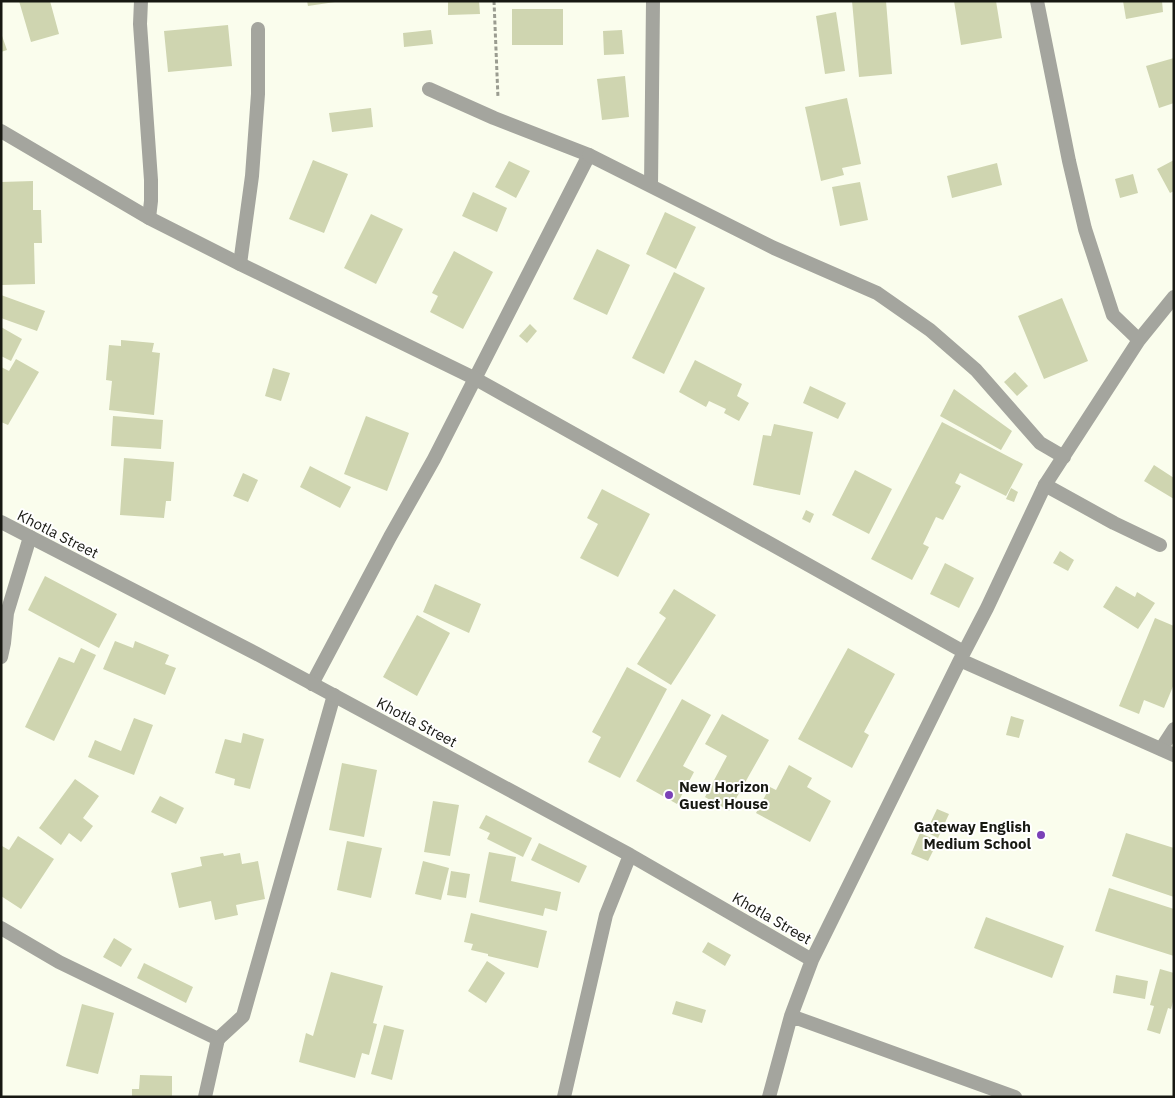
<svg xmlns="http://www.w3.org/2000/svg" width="1175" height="1098" font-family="'IBM Plex Sans',sans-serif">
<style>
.building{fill:#cfd5b0}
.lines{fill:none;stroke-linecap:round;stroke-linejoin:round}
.path{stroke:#9a9c90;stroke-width:3;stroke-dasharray:4 2.5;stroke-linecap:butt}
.service{stroke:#a4a59e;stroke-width:14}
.minor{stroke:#a4a59e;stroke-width:14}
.poi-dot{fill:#7a41b7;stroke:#fff;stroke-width:2}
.labels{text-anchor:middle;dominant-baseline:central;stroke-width:4;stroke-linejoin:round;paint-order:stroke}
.street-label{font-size:15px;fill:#171812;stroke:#fff}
.poi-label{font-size:15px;font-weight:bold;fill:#171812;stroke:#fff;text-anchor:start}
</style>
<rect width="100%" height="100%" fill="#fafded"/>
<path class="building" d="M 19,1 L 50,1 L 59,34 L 31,42 Z
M 307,1 L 335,1 L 335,2 L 308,6 Z
M 448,1 L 479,1 L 480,14 L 448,15 Z
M 852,1 L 886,1 L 892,74 L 859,77 Z
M 954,1 L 996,1 L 1002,38 L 961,45 Z
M 1123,1 L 1162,1 L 1163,12 L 1126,19 Z
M 512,9 L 563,9 L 563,45 L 512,45 Z
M 836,12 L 845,71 L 825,74 L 816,16 Z
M 228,25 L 232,66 L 168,72 L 164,31 Z
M 431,30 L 433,44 L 404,47 L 403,33 Z
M 622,30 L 624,54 L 604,55 L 603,31 Z
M 1,33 L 7,50 L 1,52 Z
M 1174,58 L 1174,103 L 1159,108 L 1146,66 Z
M 625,76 L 629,117 L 602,120 L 597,79 Z
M 847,98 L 861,164 L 842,168 L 844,175 L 821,181 L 805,107 Z
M 371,108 L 373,127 L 332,132 L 329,113 Z
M 313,160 L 348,174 L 324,233 L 289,219 Z
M 1174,160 L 1174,191 L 1170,193 L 1157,169 Z
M 509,161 L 530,171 L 516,198 L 495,187 Z
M 997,163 L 1002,185 L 952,198 L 947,176 Z
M 1133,174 L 1138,193 L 1120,198 L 1115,179 Z
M 33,181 L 33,210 L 41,210 L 42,243 L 34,243 L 35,284 L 2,285 L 1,182 Z
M 860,182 L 868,220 L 840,226 L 832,187 Z
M 473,192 L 507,208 L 497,232 L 462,216 Z
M 665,212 L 696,227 L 676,269 L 646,254 Z
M 371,214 L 403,229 L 376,284 L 344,268 Z
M 597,249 L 630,265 L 607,315 L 573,299 Z
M 454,251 L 493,272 L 463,329 L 430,312 L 438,296 L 432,293 Z
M 674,272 L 705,288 L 664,374 L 632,358 Z
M 1,295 L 45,311 L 37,331 L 1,318 Z
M 1062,298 L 1088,361 L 1044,379 L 1018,316 Z
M 530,324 L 537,331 L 527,343 L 519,336 Z
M 1,327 L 22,339 L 11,361 L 1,356 Z
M 121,340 L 154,343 L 152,352 L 160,353 L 154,415 L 109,410 L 112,381 L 106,380 L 109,345 L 121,346 Z
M 16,359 L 39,372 L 8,425 L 1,422 L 1,367 L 9,371 Z
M 695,360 L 742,384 L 737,396 L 749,403 L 739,421 L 724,413 L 726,409 L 709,401 L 706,407 L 679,392 Z
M 273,368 L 290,373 L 281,401 L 265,396 Z
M 1015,372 L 1028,386 L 1017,396 L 1004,382 Z
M 810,386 L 846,403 L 838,419 L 803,403 Z
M 954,389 L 1012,431 L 1001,450 L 940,416 Z
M 113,416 L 163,420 L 161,449 L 111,446 Z
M 366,416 L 409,433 L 387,491 L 344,474 Z
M 942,422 L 1023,464 L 1006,496 L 960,473 L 955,483 L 961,486 L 943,520 L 936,517 L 923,544 L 929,547 L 912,580 L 871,559 Z
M 774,424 L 813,432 L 800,495 L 753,485 L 763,435 L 771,436 Z
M 124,458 L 174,462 L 171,501 L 166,501 L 164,518 L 120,515 Z
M 1154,465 L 1174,478 L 1174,499 L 1144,481 Z
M 310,466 L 351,487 L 340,508 L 300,487 Z
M 855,470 L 892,489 L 869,534 L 832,515 Z
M 243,473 L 258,480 L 248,502 L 233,496 Z
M 1011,488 L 1018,492 L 1014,502 L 1006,499 Z
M 602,489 L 650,514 L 618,577 L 580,558 L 598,524 L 587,518 Z
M 806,510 L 814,514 L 810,523 L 802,519 Z
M 1060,551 L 1074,560 L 1068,571 L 1053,563 Z
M 945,563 L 974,578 L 959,608 L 930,594 Z
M 45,576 L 117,614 L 99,648 L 28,610 Z
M 435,584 L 481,604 L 469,633 L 423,612 Z
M 1116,586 L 1135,597 L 1137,592 L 1155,603 L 1138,629 L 1103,607 Z
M 674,589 L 716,615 L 671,685 L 637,664 L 666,618 L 659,613 Z
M 417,615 L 450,633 L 417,696 L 383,677 Z
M 1155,618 L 1174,626 L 1174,684 L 1164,708 L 1144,700 L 1139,714 L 1119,706 Z
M 115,641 L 133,648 L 135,641 L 169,655 L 165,664 L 176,668 L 165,695 L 103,669 Z
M 81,648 L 96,655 L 54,741 L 25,727 L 59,657 L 74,663 Z
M 848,648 L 895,674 L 864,732 L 869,735 L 852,768 L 798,739 Z
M 627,667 L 667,689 L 620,778 L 588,762 L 601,737 L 592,732 Z
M 682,699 L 711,715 L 683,766 L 694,772 L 677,804 L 636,781 Z
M 722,714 L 769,740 L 729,811 L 705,797 L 727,756 L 705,744 Z
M 1011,716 L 1024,720 L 1019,738 L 1006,735 Z
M 134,718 L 153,725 L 134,775 L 88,757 L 95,740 L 121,751 Z
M 243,733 L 264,739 L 250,789 L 234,785 L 235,779 L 215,773 L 225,739 L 241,743 Z
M 342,763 L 377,770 L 364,837 L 329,830 Z
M 789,765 L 812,778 L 807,787 L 831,801 L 810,842 L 756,813 L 770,787 L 776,790 Z
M 75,779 L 99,796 L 83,818 L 93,826 L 81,842 L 69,833 L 61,845 L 39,828 Z
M 160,796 L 184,808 L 176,824 L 151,812 Z
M 433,801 L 459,805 L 450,856 L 424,852 Z
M 937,809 L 949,814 L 938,838 L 926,832 Z
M 486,815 L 532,838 L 523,857 L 487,839 L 490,833 L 479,828 Z
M 920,833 L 938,841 L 928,861 L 911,854 Z
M 1126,833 L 1174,848 L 1174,897 L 1112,876 Z
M 18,836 L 54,859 L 21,909 L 1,896 L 1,847 L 2,846 L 9,850 Z
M 347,841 L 382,848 L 371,898 L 337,890 Z
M 539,843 L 587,866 L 579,883 L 531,860 Z
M 489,852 L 516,857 L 511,881 L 561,892 L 557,911 L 545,908 L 543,916 L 479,902 Z
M 223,853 L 224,856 L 240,853 L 242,864 L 258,861 L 265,899 L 236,905 L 238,915 L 215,920 L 211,901 L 179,908 L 171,873 L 202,866 L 200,857 Z
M 423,861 L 449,868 L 441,900 L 415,894 Z
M 451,871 L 470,874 L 466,898 L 447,895 Z
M 1109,888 L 1174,909 L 1174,956 L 1095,931 Z
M 471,913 L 547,931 L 538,968 L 488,956 L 488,954 L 471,950 L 473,944 L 464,942 Z
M 986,917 L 1064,946 L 1052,978 L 974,948 Z
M 114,938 L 132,949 L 121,967 L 103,957 Z
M 708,942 L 731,955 L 725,966 L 702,952 Z
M 487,961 L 505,973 L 486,1003 L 468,991 Z
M 144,963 L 193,987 L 186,1003 L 137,978 Z
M 1160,969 L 1174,973 L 1174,998 L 1171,1009 L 1168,1008 L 1160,1034 L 1147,1030 L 1154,1006 L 1150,1005 Z
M 331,972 L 383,986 L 373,1023 L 377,1024 L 369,1055 L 362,1053 L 355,1078 L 299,1062 L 306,1033 L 313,1036 Z
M 1116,975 L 1148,981 L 1145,999 L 1113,993 Z
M 676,1001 L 706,1010 L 702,1023 L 672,1014 Z
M 82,1004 L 114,1013 L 98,1074 L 66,1066 Z
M 384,1025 L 404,1030 L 392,1080 L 371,1074 Z
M 140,1075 L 172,1076 L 172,1097 L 132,1097 L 132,1089 L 139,1089 Z"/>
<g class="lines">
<path class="path" d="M 494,1 L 498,98"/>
<path class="service" d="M 141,1 L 140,24 L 151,180 L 151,201 L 149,218
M 240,264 L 252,176 L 258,94 L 258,29
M 1045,485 L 1114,523 L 1160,545
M 1,657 L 4,643 L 7,613 L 30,537
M 312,684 L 390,537 L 434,459 L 589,155 L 494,118 L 429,89
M 1161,749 L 1174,729
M 218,1039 L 243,1016 L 334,695"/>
<path class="minor" d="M 1037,1 L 1069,161 L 1085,229 L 1113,315 L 1139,340
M 1,131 L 149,218 L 240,264 L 474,378 L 964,652
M 589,155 L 774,248 L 877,293 L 930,330 L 976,370 L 1040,443 L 1064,457
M 651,186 L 653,1
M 1,522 L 257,654 L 630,855 L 812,960
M 960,660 L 1174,755
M 1,928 L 59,962 L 218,1039 L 205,1097
M 791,1016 L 1015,1097
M 564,1097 L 606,915 L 630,855
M 769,1097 L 791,1016 L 812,960 L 960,660 L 987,608 L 1045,485 L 1139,340 L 1174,297"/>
</g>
<g class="poi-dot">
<circle cx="669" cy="795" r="5"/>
<circle cx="1041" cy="835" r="5"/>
</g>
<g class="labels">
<g class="street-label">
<text transform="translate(58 534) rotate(27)">Khotla Street</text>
<text transform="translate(417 722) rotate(28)">Khotla Street</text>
<text transform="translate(772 918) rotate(30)">Khotla Street</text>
</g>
<g class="poi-label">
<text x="679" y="786">New Horizon<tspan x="679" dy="17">Guest House</tspan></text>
<text x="1031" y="826" text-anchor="end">Gateway English<tspan x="1031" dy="17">Medium School</tspan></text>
</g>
</g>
<rect width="1175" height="1098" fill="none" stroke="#171812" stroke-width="5"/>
</svg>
